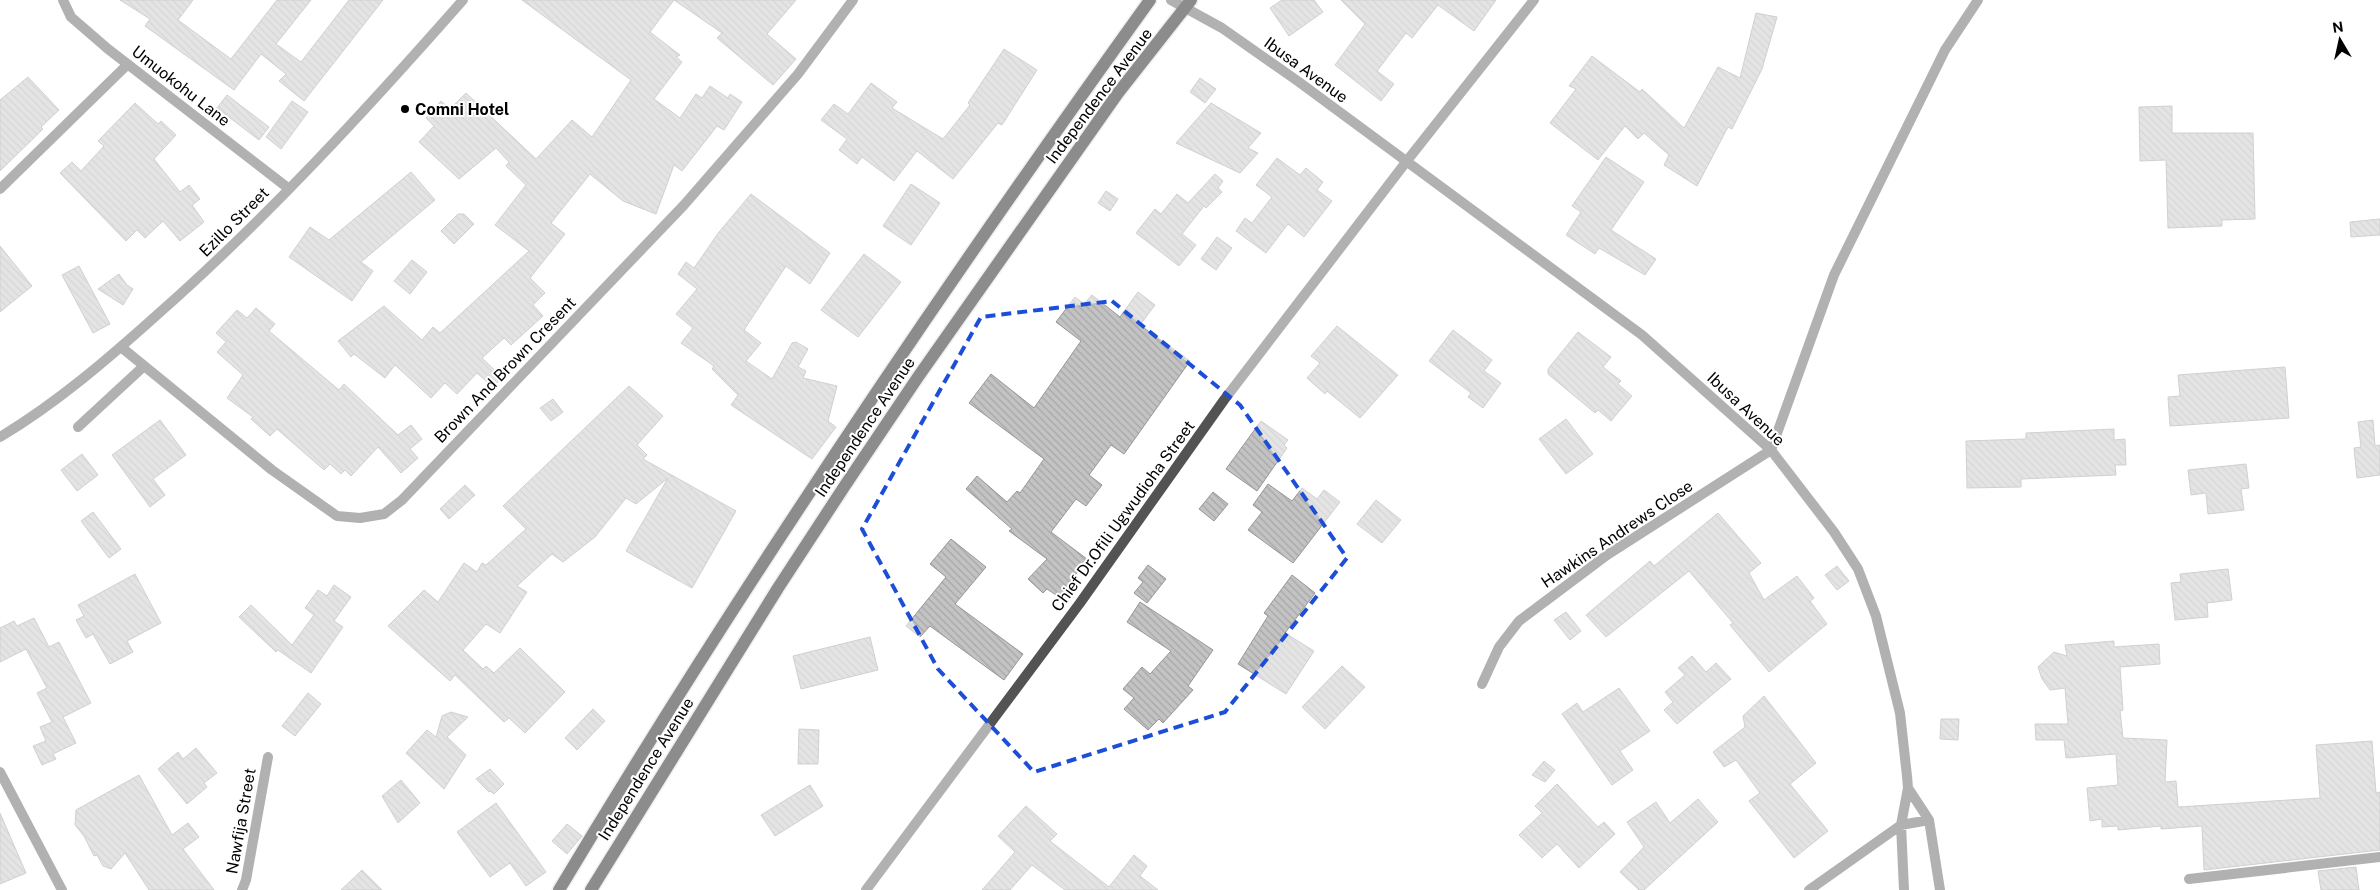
<svg xmlns="http://www.w3.org/2000/svg" width="2380" height="890" font-family="'Public Sans',sans-serif">
<style>
.building{fill:url(#building-back-hatch);stroke:#979797}
.lines{fill:none;stroke-linecap:round;stroke-linejoin:round}
.primary-casing{stroke:#dbdbdb;stroke-width:15}
.minor{stroke:#535353;stroke-width:10}
.tertiary{stroke:#535353;stroke-width:10}
.primary{stroke:#000;stroke-width:12}
.marked{fill:none;stroke:#1d4ed8;stroke-width:4;stroke-dasharray:10 6;stroke-linejoin:round}
.poi-dot{fill:#000;stroke:#fff;stroke-width:2}
.labels{text-anchor:middle;dominant-baseline:central;stroke-width:4;stroke-linejoin:round;paint-order:stroke}
.street-label{font-size:16px;fill:#000;stroke:#fff}
.poi-label{font-size:16px;font-weight:bold;fill:#000;stroke:#fff;text-anchor:start}
</style>
<defs>
<pattern id="building-back-hatch" width="6" height="6" patternUnits="userSpaceOnUse" patternTransform="scale(1.25)"><rect width="6" height="6" fill="#c3c3c3"/><path d="M-1 5l2 2M0 0l6 6M5-1l2 2" fill="none" stroke="#a6a6a6"/></pattern>
</defs>
<rect width="100%" height="100%" fill="#fff"/>
<path class="building" d="M 120,0 L 193,0 L 178,20 L 231,59 L 277,0 L 311,0 L 276,44 L 301,62 L 349,0 L 383,0 L 304,101 L 279,81 L 286,74 L 261,54 L 234,90 L 145,26 L 150,19 Z
M 522,0 L 796,0 L 767,34 L 796,59 L 773,85 L 717,38 L 722,33 L 674,0 L 650,32 L 680,55 L 676,57 L 682,62 L 654,99 L 680,118 L 696,94 L 702,98 L 710,86 L 728,98 L 730,94 L 742,102 L 724,130 L 717,126 L 682,171 L 674,165 L 656,214 L 623,201 L 590,174 L 551,223 L 565,234 L 530,278 L 545,293 L 533,305 L 543,316 L 511,345 L 504,338 L 482,358 L 502,377 L 493,387 L 477,373 L 457,394 L 445,383 L 431,398 L 395,365 L 385,378 L 354,354 L 351,357 L 338,341 L 384,306 L 422,340 L 433,327 L 440,333 L 529,251 L 495,225 L 526,185 L 506,166 L 509,162 L 496,148 L 459,179 L 419,142 L 434,126 L 426,118 L 441,101 L 450,109 L 466,93 L 536,159 L 572,120 L 592,137 L 631,80 Z
M 1282,0 L 1314,0 L 1323,12 L 1289,36 L 1270,8 Z
M 1341,0 L 1496,0 L 1474,31 L 1438,5 L 1412,38 L 1406,33 L 1377,71 L 1394,84 L 1381,101 L 1335,65 L 1365,24 Z
M 1756,13 L 1777,17 L 1762,69 L 1732,129 L 1728,127 L 1697,186 L 1664,165 L 1669,155 L 1644,133 L 1638,139 L 1625,126 L 1598,160 L 1550,123 L 1576,89 L 1569,86 L 1592,56 L 1640,92 L 1642,89 L 1684,128 L 1718,67 L 1740,78 Z
M 1004,49 L 1037,70 L 1002,125 L 998,123 L 953,179 L 917,151 L 894,181 L 862,157 L 857,164 L 839,150 L 847,139 L 821,120 L 834,104 L 848,114 L 871,83 L 897,102 L 892,108 L 943,139 L 970,105 L 968,103 Z
M 28,77 L 59,110 L 41,127 L 43,129 L 0,171 L 0,100 Z
M 1200,78 L 1216,89 L 1205,103 L 1190,92 Z
M 227,95 L 269,127 L 259,140 L 217,108 Z
M 292,101 L 308,112 L 281,149 L 266,137 Z
M 135,103 L 158,124 L 161,121 L 176,135 L 154,159 L 180,192 L 189,185 L 200,199 L 192,205 L 204,222 L 180,241 L 163,221 L 145,238 L 137,230 L 126,241 L 60,173 L 72,162 L 81,171 L 104,146 L 98,141 Z
M 1211,103 L 1261,133 L 1248,148 L 1258,153 L 1240,173 L 1176,143 Z
M 2172,106 L 2172,133 L 2253,133 L 2255,219 L 2222,220 L 2222,226 L 2168,228 L 2166,160 L 2140,161 L 2139,107 Z
M 1606,157 L 1644,182 L 1611,230 L 1656,259 L 1645,275 L 1599,248 L 1595,254 L 1566,235 L 1581,212 L 1572,206 Z
M 1277,158 L 1300,175 L 1306,168 L 1323,182 L 1317,190 L 1332,201 L 1304,237 L 1288,224 L 1266,253 L 1236,231 L 1245,218 L 1252,223 L 1272,197 L 1256,185 Z
M 411,172 L 435,200 L 361,262 L 373,271 L 352,301 L 289,257 L 310,227 L 329,240 Z
M 1215,174 L 1223,181 L 1218,188 L 1222,192 L 1206,208 L 1204,206 L 1182,234 L 1196,245 L 1179,266 L 1136,233 L 1155,209 L 1161,214 L 1177,194 L 1188,203 Z
M 911,184 L 940,203 L 911,245 L 883,226 Z
M 1106,191 L 1118,199 L 1110,211 L 1098,203 Z
M 751,194 L 830,253 L 810,284 L 786,266 L 744,330 L 761,343 L 746,361 L 772,379 L 792,343 L 796,342 L 808,349 L 798,367 L 806,371 L 803,378 L 837,386 L 828,421 L 836,427 L 812,459 L 731,405 L 738,395 L 712,369 L 714,366 L 681,343 L 693,328 L 676,314 L 697,289 L 678,274 L 686,262 L 694,268 L 719,232 Z
M 458,214 L 464,214 L 474,224 L 454,244 L 441,231 Z
M 2380,219 L 2380,235 L 2351,237 L 2350,222 Z
M 1217,237 L 1232,248 L 1216,270 L 1201,259 Z
M 0,246 L 32,286 L 0,312 Z
M 864,254 L 901,282 L 858,337 L 821,310 Z
M 412,260 L 427,272 L 410,294 L 394,281 Z
M 79,266 L 110,324 L 93,333 L 62,275 Z
M 119,274 L 127,285 L 133,289 L 123,305 L 98,289 Z
M 1138,292 L 1155,305 L 1140,325 L 1190,361 L 1124,454 L 1111,445 L 1089,475 L 1102,485 L 1086,506 L 1076,499 L 1051,532 L 1087,559 L 1059,597 L 1047,589 L 1043,593 L 1028,579 L 1047,559 L 1009,531 L 1012,529 L 966,489 L 977,476 L 1007,502 L 1017,491 L 1020,493 L 1044,459 L 969,403 L 991,374 L 1034,408 L 1081,341 L 1056,322 L 1075,297 L 1084,304 L 1092,295 L 1120,317 Z
M 256,308 L 275,324 L 269,331 L 339,390 L 344,384 L 398,435 L 411,425 L 422,439 L 410,449 L 418,458 L 401,473 L 378,447 L 351,476 L 345,470 L 341,474 L 330,464 L 324,470 L 277,429 L 270,436 L 251,419 L 253,417 L 227,398 L 243,375 L 217,352 L 226,342 L 216,333 L 237,310 L 247,318 Z
M 1337,326 L 1398,375 L 1360,418 L 1327,391 L 1325,394 L 1307,378 L 1320,363 L 1311,356 Z
M 1453,330 L 1492,360 L 1484,371 L 1501,383 L 1483,408 L 1468,397 L 1471,393 L 1429,361 Z
M 1578,332 L 1611,357 L 1603,367 L 1621,381 L 1618,384 L 1632,396 L 1611,421 L 1598,410 L 1595,413 L 1548,374 L 1548,369 Z
M 2285,367 L 2289,418 L 2170,426 L 2168,397 L 2180,396 L 2178,375 Z
M 629,386 L 663,416 L 637,445 L 647,455 L 643,459 L 736,511 L 692,588 L 626,551 L 668,478 L 636,504 L 626,498 L 595,537 L 563,562 L 552,554 L 517,586 L 527,592 L 500,633 L 486,624 L 463,650 L 483,669 L 486,666 L 494,673 L 520,648 L 565,692 L 525,733 L 509,718 L 504,722 L 455,675 L 450,681 L 388,626 L 424,590 L 438,602 L 464,563 L 477,572 L 482,563 L 486,565 L 526,529 L 503,506 Z
M 553,399 L 563,412 L 551,421 L 540,408 Z
M 1566,419 L 1593,454 L 1566,474 L 1539,439 Z
M 160,420 L 186,455 L 153,479 L 165,495 L 150,507 L 112,455 Z
M 2373,420 L 2375,446 L 2380,445 L 2380,475 L 2357,478 L 2354,448 L 2361,447 L 2358,422 Z
M 1261,421 L 1288,440 L 1284,445 L 1287,448 L 1257,491 L 1226,469 Z
M 2114,429 L 2114,440 L 2125,439 L 2126,465 L 2115,465 L 2116,475 L 2021,479 L 2021,487 L 1967,488 L 1966,441 L 2026,439 L 2026,433 Z
M 82,454 L 98,475 L 77,491 L 61,470 Z
M 2246,464 L 2249,488 L 2241,489 L 2244,510 L 2208,514 L 2206,493 L 2191,495 L 2188,470 Z
M 1268,484 L 1292,501 L 1302,488 L 1317,499 L 1324,490 L 1340,502 L 1293,563 L 1248,530 L 1262,512 L 1253,505 Z
M 465,485 L 475,495 L 449,519 L 440,509 Z
M 1213,492 L 1228,504 L 1214,521 L 1199,509 Z
M 1376,500 L 1401,520 L 1382,543 L 1357,524 Z
M 93,512 L 121,549 L 109,558 L 81,521 Z
M 1718,513 L 1761,563 L 1749,573 L 1764,600 L 1797,576 L 1814,598 L 1810,601 L 1827,624 L 1769,672 L 1730,625 L 1733,623 L 1689,571 L 1606,637 L 1586,615 L 1650,561 L 1654,566 Z
M 951,539 L 986,567 L 955,604 L 1023,654 L 1004,680 L 930,626 L 920,637 L 906,626 L 946,577 L 930,564 Z
M 1148,565 L 1166,579 L 1147,603 L 1134,593 L 1143,582 L 1138,578 Z
M 1837,566 L 1849,581 L 1837,590 L 1825,575 Z
M 2228,569 L 2232,600 L 2207,603 L 2208,617 L 2175,620 L 2171,583 L 2181,582 L 2180,574 Z
M 135,574 L 161,623 L 127,641 L 133,652 L 110,664 L 93,634 L 86,638 L 76,620 L 84,616 L 78,605 Z
M 1292,575 L 1315,593 L 1285,633 L 1314,651 L 1286,694 L 1238,664 L 1268,616 L 1264,613 Z
M 334,585 L 351,597 L 334,621 L 343,627 L 311,673 L 278,650 L 276,652 L 239,617 L 251,605 L 292,645 L 314,615 L 305,608 L 318,590 L 327,596 Z
M 1140,602 L 1213,650 L 1188,686 L 1193,690 L 1163,723 L 1159,719 L 1148,730 L 1124,709 L 1134,698 L 1123,689 L 1142,667 L 1150,674 L 1171,651 L 1127,622 Z
M 1566,612 L 1581,631 L 1570,640 L 1554,620 Z
M 34,618 L 49,647 L 59,642 L 91,703 L 63,717 L 76,743 L 53,754 L 56,759 L 42,765 L 33,746 L 46,741 L 40,727 L 52,722 L 37,693 L 47,688 L 26,649 L 0,662 L 0,628 L 14,621 L 17,626 Z
M 870,637 L 878,670 L 801,689 L 793,656 Z
M 2114,641 L 2114,647 L 2159,644 L 2160,664 L 2120,667 L 2123,710 L 2120,711 L 2123,738 L 2167,740 L 2165,782 L 2176,781 L 2178,807 L 2320,798 L 2316,745 L 2372,741 L 2376,793 L 2380,792 L 2380,850 L 2204,870 L 2202,826 L 2161,829 L 2161,826 L 2118,830 L 2118,826 L 2102,827 L 2102,819 L 2090,821 L 2087,788 L 2118,785 L 2116,754 L 2066,758 L 2064,740 L 2036,740 L 2035,724 L 2068,724 L 2065,688 L 2050,690 L 2042,679 L 2038,667 L 2054,652 L 2067,656 L 2065,645 Z
M 1692,656 L 1706,672 L 1716,663 L 1731,679 L 1677,724 L 1664,710 L 1673,702 L 1665,692 L 1685,675 L 1678,668 Z
M 1342,666 L 1365,687 L 1325,729 L 1302,707 Z
M 1619,688 L 1650,731 L 1620,751 L 1633,770 L 1612,785 L 1562,714 L 1577,703 L 1583,712 Z
M 308,693 L 321,704 L 295,736 L 282,726 Z
M 1764,696 L 1816,763 L 1790,784 L 1828,831 L 1794,858 L 1749,801 L 1760,793 L 1736,760 L 1724,767 L 1713,752 L 1745,727 L 1743,716 Z
M 593,709 L 605,721 L 577,750 L 565,738 Z
M 451,712 L 468,717 L 447,737 L 466,755 L 444,789 L 406,753 L 427,730 L 436,737 L 442,716 Z
M 1941,719 L 1959,719 L 1958,740 L 1940,739 Z
M 799,729 L 819,730 L 818,764 L 798,764 Z
M 196,748 L 217,773 L 204,783 L 207,787 L 187,804 L 158,769 L 178,752 L 183,759 Z
M 1544,761 L 1555,770 L 1545,782 L 1532,775 Z
M 490,769 L 504,784 L 494,794 L 490,791 L 489,792 L 476,779 Z
M 139,775 L 172,835 L 188,823 L 199,837 L 183,849 L 214,890 L 149,890 L 125,853 L 111,869 L 103,866 L 97,855 L 94,856 L 84,836 L 75,825 L 76,810 Z
M 401,780 L 420,803 L 398,823 L 382,796 Z
M 1557,784 L 1598,827 L 1604,822 L 1615,834 L 1579,868 L 1557,844 L 1542,858 L 1519,835 L 1542,813 L 1535,806 Z
M 810,785 L 823,806 L 775,836 L 761,815 Z
M 1698,799 L 1718,822 L 1644,890 L 1639,890 L 1620,872 L 1644,847 L 1627,822 L 1656,802 L 1670,823 Z
M 496,803 L 546,872 L 526,886 L 510,863 L 490,877 L 457,832 Z
M 1026,806 L 1057,834 L 1050,841 L 1109,887 L 1134,855 L 1147,866 L 1140,876 L 1158,890 L 1065,890 L 1032,865 L 1010,890 L 982,890 L 1015,852 L 998,836 Z
M 0,813 L 26,873 L 0,884 Z
M 567,824 L 582,836 L 567,854 L 552,841 Z
M 2356,867 L 2359,890 L 2321,890 L 2318,871 Z
M 362,870 L 382,890 L 341,890 Z"/>
<g class="lines">
<g class="primary-casing">
<path id="primary" d="M 559,890 C 742,584 942,289 1150,0
M 591,890 L 778,588 L 844,487 L 918,377 L 1118,93 L 1191,0"/>
</g>
<path class="minor" d="M 63,0 L 71,17 L 108,49 L 288,188
M 1171,0 L 1222,28 L 1299,82 L 1642,335 L 1771,450 L 1834,532 L 1858,569 L 1876,616 L 1900,713 L 1907,776 L 1908,788 L 1901,825 L 1904,890
M 0,189 L 128,64
M 121,347 L 272,470 L 337,516 L 360,518 L 384,514 L 402,500 L 684,205 L 798,74 L 853,0
M 78,427 L 144,366
M 1482,684 L 1499,647 L 1519,621 L 1607,555 L 1771,450 L 1834,275 L 1945,50 L 1978,0
M 1908,788 L 1929,820 L 1940,890
M 2189,879 L 2380,857
M 242,890 L 246,880 L 268,757
M 866,890 L 1080,603 L 1224,400 L 1406,162 L 1534,0
M 1809,890 L 1901,825 L 1929,820"/>
<path class="tertiary" d="M 0,437 C 57,403 109,358 158,314 C 267,218 367,109 463,0
M 0,772 L 62,890"/>
<use href="#primary" class="primary"/>
</g>
<path d="M0 0H2380V890H0ZM 1112,301 L 1240,405 L 1347,558 L 1225,712 L 1034,772 L 938,669 L 862,529 L 981,317 Z" fill="#fff" fill-opacity=".55" fill-rule="evenodd"/>
<path class="marked" d="M 1112,301 L 1240,405 L 1347,558 L 1225,712 L 1034,772 L 938,669 L 862,529 L 981,317 Z"/>
<circle class="poi-dot" cx="405" cy="109" r="5"/>
<g class="labels">
<g class="street-label">
<text transform="translate(1306 70) rotate(36)">Ibusa Avenue</text>
<text transform="translate(181 86) rotate(38)">Umuokohu Lane</text>
<text transform="translate(1099 96) rotate(-53)">Independence Avenue</text>
<text transform="translate(234 222) rotate(-45)">Ezillo Street</text>
<text transform="translate(505 370) rotate(-46)">Brown And Brown Cresent</text>
<text transform="translate(1746 409) rotate(43)">Ibusa Avenue</text>
<text transform="translate(865 427) rotate(-56)">Independence Avenue</text>
<text transform="translate(1123 516) rotate(-54)">Chief Dr.Ofili Ugwudioha Street</text>
<text transform="translate(1617 534) rotate(-34)">Hawkins Andrews Close</text>
<text transform="translate(646 769) rotate(-58)">Independence Avenue</text>
<text transform="translate(241 821) rotate(-80)">Nawfija Street</text>
</g>
<g class="poi-label">
<text x="415" y="109">Comni Hotel</text>
</g>
</g>
<g transform="translate(2340 40) rotate(351)" stroke="#ffffff" stroke-width="4" paint-order="stroke">
<path d="M0-4L9 19L0 12L-9 19Z" fill="#000000"/>
<text y="-8" font-size="14" font-weight="bold" text-anchor="middle" fill="#000000">N</text>
</g>
</svg>
